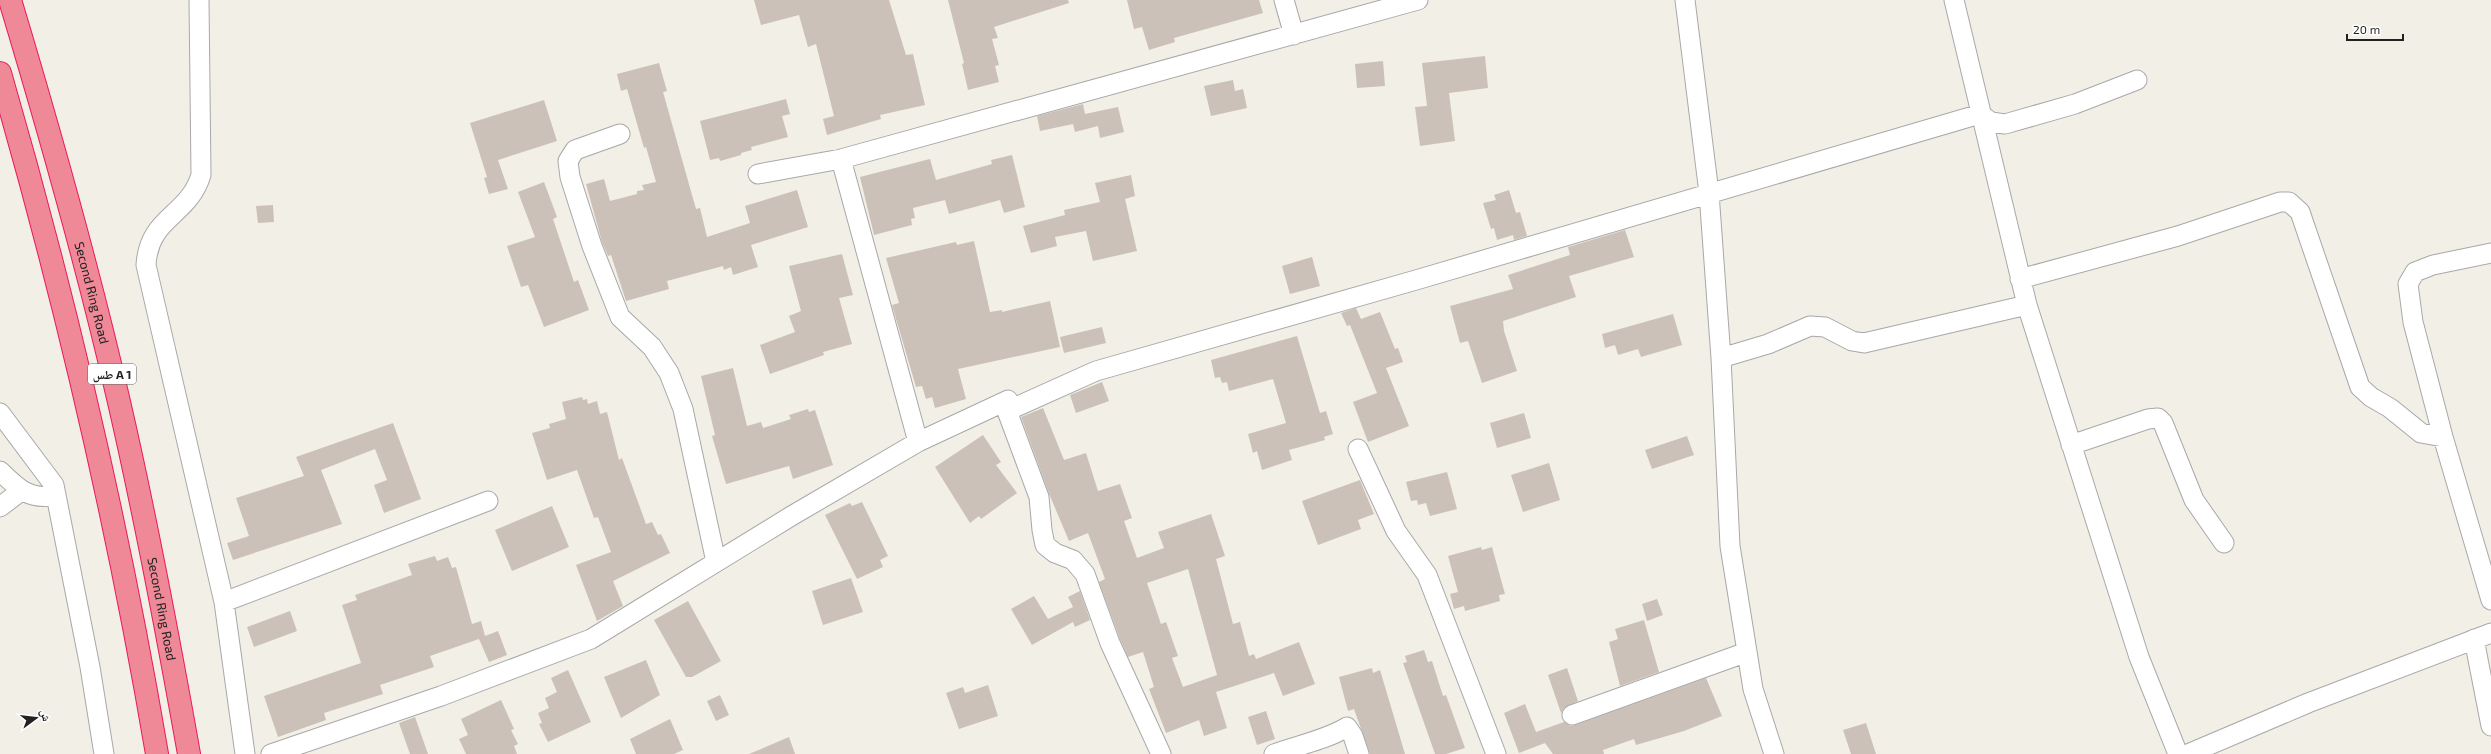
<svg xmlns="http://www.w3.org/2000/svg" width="2491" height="754" font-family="'Exo 2','Noto Naskh Arabic',sans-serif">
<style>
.building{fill:#cbc1b9;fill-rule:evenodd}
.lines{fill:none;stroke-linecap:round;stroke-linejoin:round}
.minor-casing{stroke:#a8a8a8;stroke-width:21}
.highway-casing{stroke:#eb195a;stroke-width:24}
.minor{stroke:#fff;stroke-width:19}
.highway{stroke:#ef8998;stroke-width:22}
.labels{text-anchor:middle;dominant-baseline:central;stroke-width:4;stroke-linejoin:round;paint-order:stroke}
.shield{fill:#fff;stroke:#646464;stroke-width:1}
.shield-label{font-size:12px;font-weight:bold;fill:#212121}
.street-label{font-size:13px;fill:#212121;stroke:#fff}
</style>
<rect width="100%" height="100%" fill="#f2efe7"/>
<path class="building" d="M 754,0 L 889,0 L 906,55 L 913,54 L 925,105 L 880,115 L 881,119 L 827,135 L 823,119 L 834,116 L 816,44 L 808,47 L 799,15 L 761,25 Z
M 948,0 L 1068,0 L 1069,3 L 994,27 L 998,38 L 992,39 L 999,65 L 995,66 L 999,82 L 968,90 L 962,64 L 964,63 Z
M 1127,0 L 1259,0 L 1263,13 L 1174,38 L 1175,42 L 1149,50 L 1142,27 L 1134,29 Z
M 1485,56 L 1488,88 L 1449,93 L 1455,141 L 1420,146 L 1415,107 L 1427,106 L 1422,63 Z
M 1383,61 L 1385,86 L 1357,88 L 1355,64 Z
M 659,63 L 667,91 L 663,92 L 696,209 L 700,208 L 707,237 L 750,223 L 745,206 L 797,190 L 808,227 L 751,245 L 758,267 L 733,275 L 731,267 L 724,270 L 723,266 L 667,281 L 669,289 L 626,301 L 611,255 L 608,256 L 602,242 L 586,184 L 604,179 L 610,201 L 637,194 L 637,191 L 644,190 L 642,185 L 656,182 L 646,147 L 644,148 L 627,89 L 621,91 L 617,74 Z
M 1233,80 L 1235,91 L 1243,89 L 1247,108 L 1211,116 L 1204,86 Z
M 786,99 L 790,114 L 782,116 L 788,137 L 751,147 L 752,150 L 741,153 L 741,155 L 720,161 L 719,158 L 710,160 L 700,121 Z
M 544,100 L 557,141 L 498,160 L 508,189 L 489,194 L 484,178 L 487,177 L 470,123 Z
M 1083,104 L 1085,114 L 1118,107 L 1124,132 L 1100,138 L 1098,126 L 1075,132 L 1073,124 L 1040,131 L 1037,116 Z
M 1012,155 L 1025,207 L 1004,213 L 1000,200 L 949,214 L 945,200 L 913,208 L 915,218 L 911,219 L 912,225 L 874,235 L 860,177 L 930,159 L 936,180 L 992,164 L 991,160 Z
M 1131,175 L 1135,196 L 1125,199 L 1137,251 L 1093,261 L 1086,231 L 1055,237 L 1057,246 L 1031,253 L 1023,226 L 1065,215 L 1064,210 L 1100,202 L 1095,183 Z
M 544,182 L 557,217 L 553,219 L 574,282 L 578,280 L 589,310 L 544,327 L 528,285 L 521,287 L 507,246 L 535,237 L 518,192 Z
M 1509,190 L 1516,213 L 1520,212 L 1527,236 L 1514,240 L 1513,235 L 1497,240 L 1494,228 L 1491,229 L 1483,203 L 1496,200 L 1494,195 Z
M 273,205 L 274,222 L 258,223 L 256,206 Z
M 1625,230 L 1634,257 L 1569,276 L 1576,297 L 1503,321 L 1504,331 L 1517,371 L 1482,383 L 1468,341 L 1460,343 L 1450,306 L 1513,289 L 1508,275 L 1570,255 L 1568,247 Z
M 974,241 L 990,312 L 1002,310 L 1002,312 L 1050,301 L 1060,347 L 958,369 L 966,399 L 935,408 L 932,397 L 926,399 L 922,386 L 916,387 L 892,305 L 899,303 L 886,258 L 956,242 L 957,245 Z
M 842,254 L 853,295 L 839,298 L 852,344 L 823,352 L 824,355 L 770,374 L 760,345 L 795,332 L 789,316 L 801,311 L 789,266 Z
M 1312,257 L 1320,286 L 1290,294 L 1282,266 Z
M 1356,308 L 1361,319 L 1380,312 L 1395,349 L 1398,348 L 1403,362 L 1386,368 L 1409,426 L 1368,442 L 1353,402 L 1377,393 L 1350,325 L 1347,326 L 1341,313 Z
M 1673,314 L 1682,345 L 1641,357 L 1638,349 L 1618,355 L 1615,345 L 1605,348 L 1602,334 Z
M 1102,327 L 1106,343 L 1064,353 L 1060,337 Z
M 1297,336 L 1320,413 L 1326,411 L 1333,434 L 1324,437 L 1325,440 L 1289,450 L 1292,460 L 1262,470 L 1257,451 L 1253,453 L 1248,434 L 1286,423 L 1273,379 L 1229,391 L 1227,382 L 1222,383 L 1220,377 L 1215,378 L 1211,360 Z
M 733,368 L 747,426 L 761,422 L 763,428 L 791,419 L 789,415 L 808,409 L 809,412 L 815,410 L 833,465 L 793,479 L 789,466 L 726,484 L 712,436 L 715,435 L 701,376 Z
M 1102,382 L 1109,401 L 1076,413 L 1070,395 Z
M 582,397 L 583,400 L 587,399 L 588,404 L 597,401 L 600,414 L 607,412 L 619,460 L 622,458 L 646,524 L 652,522 L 658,535 L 661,534 L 670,553 L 613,581 L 623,606 L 597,621 L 576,565 L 611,552 L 598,517 L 594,518 L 577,470 L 547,480 L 532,433 L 550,428 L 549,424 L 566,419 L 562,402 Z
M 1043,408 L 1064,460 L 1086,453 L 1098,491 L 1120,484 L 1132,518 L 1124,521 L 1137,558 L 1164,548 L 1158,532 L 1211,514 L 1225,556 L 1216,559 L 1233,624 L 1240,622 L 1249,656 L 1254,654 L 1256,659 L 1299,642 L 1315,684 L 1283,696 L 1274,673 L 1216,692 L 1227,728 L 1204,736 L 1199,720 L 1166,733 L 1149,689 L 1154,687 L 1143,652 L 1128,657 L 1120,639 L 1099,582 L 1105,579 L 1088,533 L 1069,541 L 1050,496 L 1021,417 ZM 1188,569 L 1217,675 L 1183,687 L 1172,658 L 1178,656 L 1166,622 L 1161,624 L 1147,583 Z
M 1524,413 L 1531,438 L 1497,448 L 1490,423 Z
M 393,423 L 421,499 L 384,513 L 374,485 L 387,480 L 375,449 L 321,470 L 342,524 L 233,560 L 227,543 L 249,536 L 236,498 L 304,476 L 296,457 Z
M 983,435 L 1001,462 L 996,465 L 1017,493 L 981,519 L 979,516 L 970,523 L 935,467 Z
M 1687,436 L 1694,455 L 1652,469 L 1645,450 Z
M 1549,463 L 1560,500 L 1523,512 L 1511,475 Z
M 1447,472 L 1457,509 L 1430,516 L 1426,503 L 1418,505 L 1417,500 L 1411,501 L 1406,482 Z
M 1360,480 L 1374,514 L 1358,520 L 1361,529 L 1318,545 L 1302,501 Z
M 862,502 L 888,556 L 880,560 L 883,567 L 857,579 L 825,515 L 850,503 L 852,506 Z
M 552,506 L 569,547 L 512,571 L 495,530 Z
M 1481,547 L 1482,550 L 1492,547 L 1505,594 L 1499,595 L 1500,601 L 1465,611 L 1464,606 L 1454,609 L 1450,594 L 1458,592 L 1448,556 Z
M 435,556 L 437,561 L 448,557 L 452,568 L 456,567 L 472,624 L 481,621 L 485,636 L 498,631 L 507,655 L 489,662 L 479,639 L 430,656 L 434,667 L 380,685 L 383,694 L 324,713 L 326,720 L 278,737 L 264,696 L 361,663 L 342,605 L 357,600 L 355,595 L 412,575 L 408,564 Z
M 851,578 L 863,612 L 823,625 L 812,591 Z
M 1080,591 L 1090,620 L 1075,627 L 1073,622 L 1032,645 L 1011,609 L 1034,596 L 1048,619 L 1073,607 L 1068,597 Z
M 1657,599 L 1663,615 L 1647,621 L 1642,604 Z
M 688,601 L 721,661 L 692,677 L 686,677 L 654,620 Z
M 290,611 L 297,631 L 254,647 L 247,627 Z
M 1644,620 L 1659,672 L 1620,686 L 1609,642 L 1618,639 L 1615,629 Z
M 1424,650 L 1428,662 L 1432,661 L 1443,696 L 1446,695 L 1465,748 L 1446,754 L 1435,754 L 1403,663 L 1407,662 L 1405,656 Z
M 646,660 L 660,695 L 621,718 L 604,677 Z
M 1372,668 L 1373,673 L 1380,670 L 1405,754 L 1370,754 L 1354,709 L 1348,711 L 1339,677 Z
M 1567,668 L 1578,701 L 1564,708 L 1561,713 L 1548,675 Z
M 568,670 L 591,722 L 548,742 L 539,724 L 542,723 L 538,713 L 549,708 L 545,698 L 557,692 L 551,678 Z
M 1706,678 L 1722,716 L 1684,731 L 1636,745 L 1634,739 L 1603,750 L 1604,754 L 1553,754 L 1545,743 L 1519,753 L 1504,713 L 1525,704 L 1536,732 L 1564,722 L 1570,726 L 1575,725 Z
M 988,685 L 998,716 L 959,729 L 946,693 L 963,687 L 965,693 Z
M 720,695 L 729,715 L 716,721 L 707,701 Z
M 501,700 L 514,729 L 511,730 L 518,744 L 514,746 L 517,754 L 466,754 L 459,739 L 468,735 L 461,719 Z
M 1266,711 L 1275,739 L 1257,745 L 1248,717 Z
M 415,717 L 428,754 L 410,754 L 399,723 Z
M 670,719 L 683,750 L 674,754 L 636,754 L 630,739 Z
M 1866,723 L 1876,754 L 1851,754 L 1843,730 Z
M 789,737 L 795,754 L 749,754 Z"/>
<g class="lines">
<g class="minor-casing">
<path id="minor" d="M 199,0 L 201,175 C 188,217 149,216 146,265 L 224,602 L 245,754
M 1284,0 L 1294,35
M 1685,0 L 1709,193 L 1721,358 L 1730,546 L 1753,689 L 1774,754
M 1954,0 L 2027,305 L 2139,657 L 2178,754
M 620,134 L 575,150 L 568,161 L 570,177 L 592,246 L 620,317 L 652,347 L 669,373 L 683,409 L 716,562
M 841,159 L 918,442
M 758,174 L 841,159 L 1418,0
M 2491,253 L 2433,265 L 2415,272 L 2408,284 L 2413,322 L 2443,437 L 2491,600
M 2020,279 L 2178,236 L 2280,202 L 2289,202 L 2300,212 L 2360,387 L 2371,397 L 2390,408 L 2421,433 L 2443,437
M 1721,358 L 1768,344 L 1810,326 L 1825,327 L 1852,341 L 1864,343 L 2027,305
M 1007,411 L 1039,497 L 1042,530 L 1045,545 L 1055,553 L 1073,560 L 1085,574 L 1110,643 L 1161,754
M 0,413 L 54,485 L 90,667 L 104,754
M 2071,445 L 2148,419 L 2158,418 L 2163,423 L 2194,500 L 2224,543
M 1358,449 L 1396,531 L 1427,575 L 1496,754
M 0,471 C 17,488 30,501 56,495
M 0,507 L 21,491
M 224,602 L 488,501
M 2474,639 L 2491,726
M 1572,715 L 1747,652
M 271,754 L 441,696 L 591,639 L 793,515 L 918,442 L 1008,400 L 1007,411 L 1096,371 L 1416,280 L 1980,114 L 1991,122 L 2005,124 L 2075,104 L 2137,80
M 1274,754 C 1298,745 1326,740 1347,727 L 1353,736 L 1359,754
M 2188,754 L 2308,703 L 2491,633"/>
</g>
<g class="highway-casing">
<g id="highway">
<path id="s1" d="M 10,0 C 50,133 88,267 119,402 C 146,519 168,636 189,754"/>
<path d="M 0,73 C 65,297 118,524 157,754"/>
</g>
</g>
<use href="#minor" class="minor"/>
<use href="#highway" class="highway"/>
</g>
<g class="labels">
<rect class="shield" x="88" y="364" width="48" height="20" rx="3"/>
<g class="shield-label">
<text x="112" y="374">طس A 1</text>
</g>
<g class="street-label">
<text stroke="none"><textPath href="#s1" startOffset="304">Second Ring Road</textPath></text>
<text stroke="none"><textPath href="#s1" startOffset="628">Second Ring Road</textPath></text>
</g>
</g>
<g transform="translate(36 718) rotate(75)" stroke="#ffffff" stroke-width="3" paint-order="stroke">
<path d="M0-3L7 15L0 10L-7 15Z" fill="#212121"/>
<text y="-6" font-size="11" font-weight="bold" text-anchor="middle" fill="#212121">ش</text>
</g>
<path d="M2347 34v6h56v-6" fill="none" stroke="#212121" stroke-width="2"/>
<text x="2353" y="34" font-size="12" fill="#212121" stroke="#ffffff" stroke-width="3" paint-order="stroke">20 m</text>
</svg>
